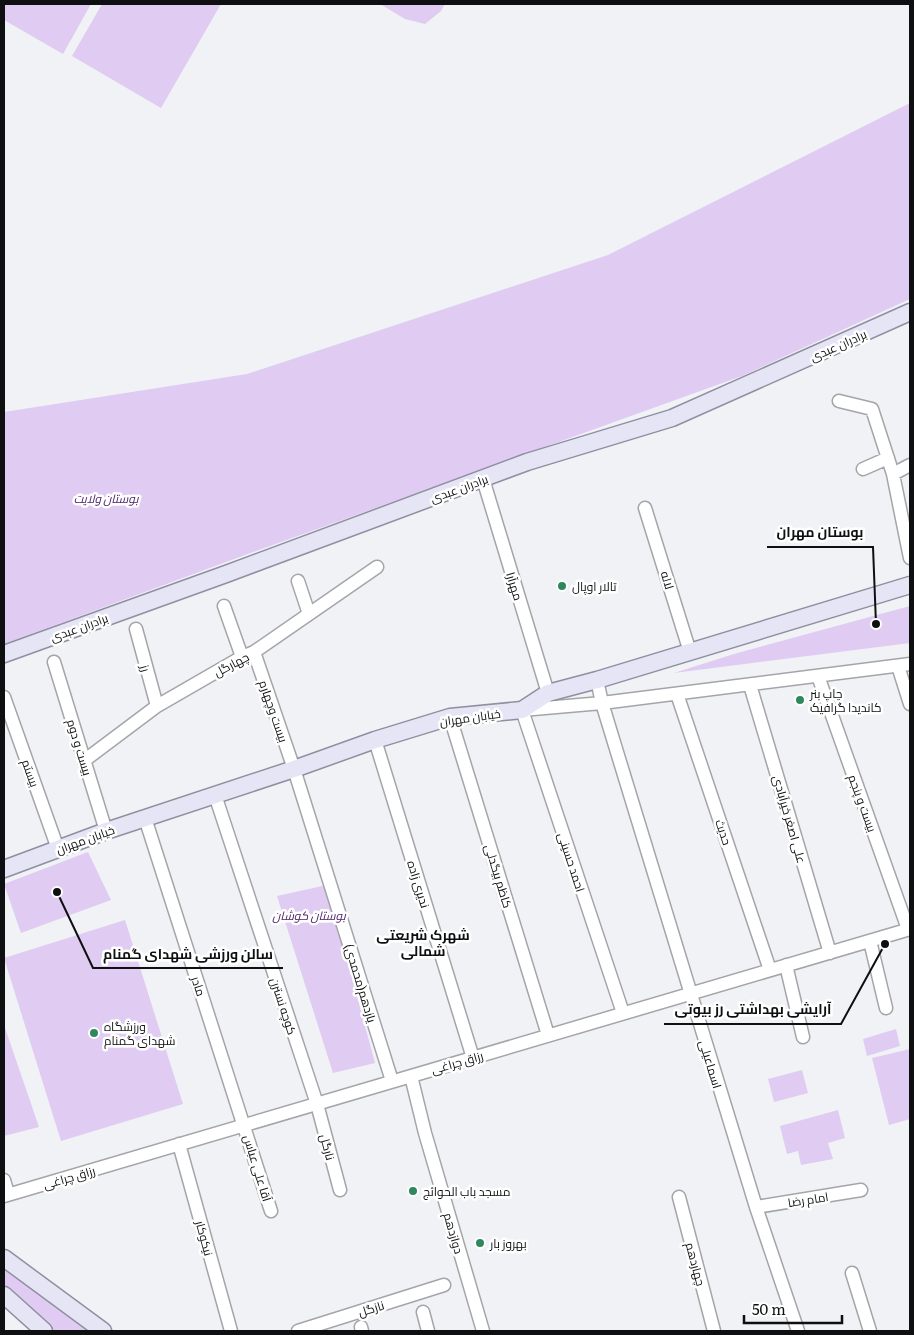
<svg xmlns="http://www.w3.org/2000/svg" width="914" height="1335" font-family="Literata,Cairo,serif">
<style>
.green{fill:#e0cbf2}
.lines{fill:none;stroke-linecap:round;stroke-linejoin:round}
.minor-casing{stroke:#a3a5a9;stroke-width:15}
.major-casing{stroke:#8f8fa0;stroke-width:19}
.minor{stroke:#fff;stroke-width:12}
.major{stroke:#e6e5f5;stroke-width:16}
.poi-dot{fill:#2f885d;stroke:#fff;stroke-width:2}
.labels{text-anchor:middle;dominant-baseline:central;stroke-width:5;stroke-linejoin:round;paint-order:stroke}
.street-label{font-size:12px;fill:#0e0f10;stroke:#fff}
.park-label{font-size:12px;font-style:italic;fill:#491e65;stroke:#fff}
.poi-label{font-size:12px;fill:#0e0f10;stroke:#fff;text-anchor:start}
.neighbourhood-label{font-size:14px;font-weight:bold;fill:#0e0f10;stroke:#fff}
.leader{fill:none;stroke:#0e0f10;stroke-width:2}
.callout-dot{fill:#0e0f10;stroke:#fff;stroke-width:2}
.callout-label{font-size:14px;text-anchor:middle;font-weight:bold;fill:#0e0f10;stroke:#fff;stroke-width:5;stroke-linejoin:round;paint-order:stroke}
</style>
<rect width="100%" height="100%" fill="#f0f2f6"/>
<path class="green" d="M 4,4 L 91,4 L 63,54 L 4,20 Z
M 102,4 L 221,4 L 161,108 L 72,56 Z
M 380,4 L 445,4 L 441,11 L 425,24 L 405,19 Z
M 910,103 L 910,299 L 742,376 L 259,550 L 4,644 L 4,412 L 247,374 L 608,255 Z
M 910,606 L 910,643 L 674,673 L 734,654 Z
M 88,852 L 111,900 L 21,933 L 4,884 Z
M 327,885 L 375,1063 L 333,1073 L 277,896 Z
M 125,920 L 183,1104 L 61,1141 L 4,958 Z
M 4,1025 L 39,1127 L 4,1136 Z
M 896,1029 L 900,1046 L 867,1056 L 863,1039 Z
M 910,1049 L 910,1119 L 889,1125 L 872,1058 Z
M 802,1070 L 808,1093 L 774,1102 L 768,1079 Z
M 838,1110 L 845,1138 L 828,1143 L 833,1159 L 801,1165 L 798,1151 L 787,1154 L 780,1126 Z
M 4,1267 L 89,1331 L 54,1331 L 4,1287 Z"/>
<g class="lines">
<g class="minor-casing">
<path id="minor" d="M 839,401 L 872,409 L 893,474 L 910,558
M 863,469 L 888,458
M 893,474 L 910,465
M 483,479 L 548,693
M 645,508 L 690,652
M 298,581 L 309,614
M 224,606 L 242,657
M 136,629 L 157,706
M 254,652 L 294,769 L 392,1081
M 54,662 L 106,831
M 898,666 L 910,704
M 818,676 L 908,929
M 597,680 L 602,703 L 756,1207 L 798,1331
M 750,685 L 830,953
M 677,694 L 770,970
M 4,697 L 58,849
M 450,717 L 548,1035
M 375,740 L 473,1058
M 85,760 L 157,706 L 242,657 L 254,652 L 377,567
M 215,795 L 317,1104 L 340,1190
M 145,818 L 271,1211
M 870,941 L 886,1008
M 786,965 L 803,1037
M 623,1013 L 522,710 L 602,703 L 910,664
M 411,1076 L 425,1133 L 483,1331
M 179,1144 L 231,1331
M 4,1180 L 8,1194
M 4,1196 L 910,929
M 679,1197 L 714,1331
M 756,1207 L 861,1190
M 852,1273 L 870,1331
M 423,1312 L 428,1331
M 361,1327 L 362,1331
M 298,1331 L 444,1285"/>
</g>
<g class="major-casing">
<path id="major" d="M 4,654 L 226,574 L 527,462 L 672,418 L 910,312
M 4,869 L 106,831 L 294,769 L 375,740 L 450,717 L 522,710 L 548,693 L 597,680 L 910,585
M 4,1258 L 103,1331
M 4,1295 L 44,1331"/>
</g>
<use href="#minor" class="minor"/>
<use href="#major" class="major"/>
</g>
<g class="poi-dot">
<circle cx="562" cy="586" r="5"/>
<circle cx="800" cy="700" r="5"/>
<circle cx="94" cy="1033" r="5"/>
<circle cx="413" cy="1191" r="5"/>
<circle cx="480" cy="1243" r="5"/>
</g>
<g class="labels">
<g class="street-label">
<text transform="translate(838 345) rotate(-24)">برادران عبدی</text>
<text transform="translate(459 488) rotate(-20)">برادران عبدی</text>
<text transform="translate(668 580) rotate(73)">لاله</text>
<text transform="translate(515 586) rotate(73)">مهرآرا</text>
<text transform="translate(79 627) rotate(-20)">برادران عبدی</text>
<text transform="translate(231 664) rotate(-28)">چهارگل</text>
<text transform="translate(146 668) rotate(74)">رز</text>
<text transform="translate(274 711) rotate(71)">بیست وچهارم</text>
<text transform="translate(470 717) rotate(-8)">خیابان مهران</text>
<text transform="translate(80 747) rotate(73)">بیست و دوم</text>
<text transform="translate(31 773) rotate(70)">بیستم</text>
<text transform="translate(863 803) rotate(70)">بیست و پنجم</text>
<text transform="translate(790 819) rotate(74)">علی اصغر خیرآبادی</text>
<text transform="translate(724 832) rotate(71)">حدیث</text>
<text transform="translate(85 839) rotate(-20)">خیابان مهران</text>
<text transform="translate(572 862) rotate(72)">احمد حسینی</text>
<text transform="translate(499 876) rotate(73)">کاظم بیگدلی</text>
<text transform="translate(419 884) rotate(73)">ندیری زاده</text>
<text transform="translate(361 983) rotate(73)">یازدهم(محمدی)</text>
<text transform="translate(199 986) rotate(72)">مادر</text>
<text transform="translate(284 1006) rotate(72)">کوچه نسترن</text>
<text transform="translate(457 1062) rotate(-16)">رزاق چراغی</text>
<text transform="translate(711 1064) rotate(73)">اسماعیلی</text>
<text transform="translate(328 1147) rotate(75)">نارگل</text>
<text transform="translate(258 1168) rotate(73)">آقا علی عباس</text>
<text transform="translate(69 1177) rotate(-16)">رزاق چراغی</text>
<text transform="translate(808 1199) rotate(-9)">امام رضا</text>
<text transform="translate(454 1233) rotate(74)">دوازدهم</text>
<text transform="translate(205 1238) rotate(75)">نیکوکار</text>
<text transform="translate(696 1264) rotate(75)">چهاردهم</text>
<text transform="translate(371 1308) rotate(-17)">نازگل</text>
</g>
<g class="park-label">
<text x="106" y="498">بوستان ولایت</text>
<text x="309" y="915">بوستان کوشان</text>
</g>
<g class="poi-label">
<text x="572" y="586">تالار اوپال</text>
<text x="810" y="693">چاپ بنر<tspan x="810" dy="14">کاندیدا گرافیک</tspan></text>
<text x="104" y="1026">ورزشگاه<tspan x="104" dy="14">شهدای گمنام</tspan></text>
<text x="423" y="1191">مسجد باب الحوائج</text>
<text x="490" y="1243">بهروز بار</text>
</g>
<g class="neighbourhood-label">
<text x="423" y="934">شهرک شریعتی<tspan x="423" dy="16">شمالی</tspan></text>
</g>
</g>
<path class="leader" d="M876 624L873 547H767M57 892L93 968H283M885 944L841 1024H664"/>
<g class="callout-dot">
<circle cx="876" cy="624" r="5"/>
<circle cx="57" cy="892" r="5"/>
<circle cx="885" cy="944" r="5"/>
</g>
<g class="callout-label">
<text x="820" y="537">بوستان مهران</text>
<text x="188" y="959">سالن ورزشی شهدای گمنام</text>
<text x="753" y="1014">آرایشی بهداشتی رز بیوتی</text>
</g>
<rect width="914" height="1335" fill="none" stroke="#0e0f10" stroke-width="10"/>
<path d="M744 1315v8h98v-8" fill="none" stroke="#0e0f10" stroke-width="2.5"/>
<text x="752" y="1315" font-size="15" fill="#0e0f10" stroke="#ffffff" stroke-width="4" paint-order="stroke">50 m</text>
</svg>
